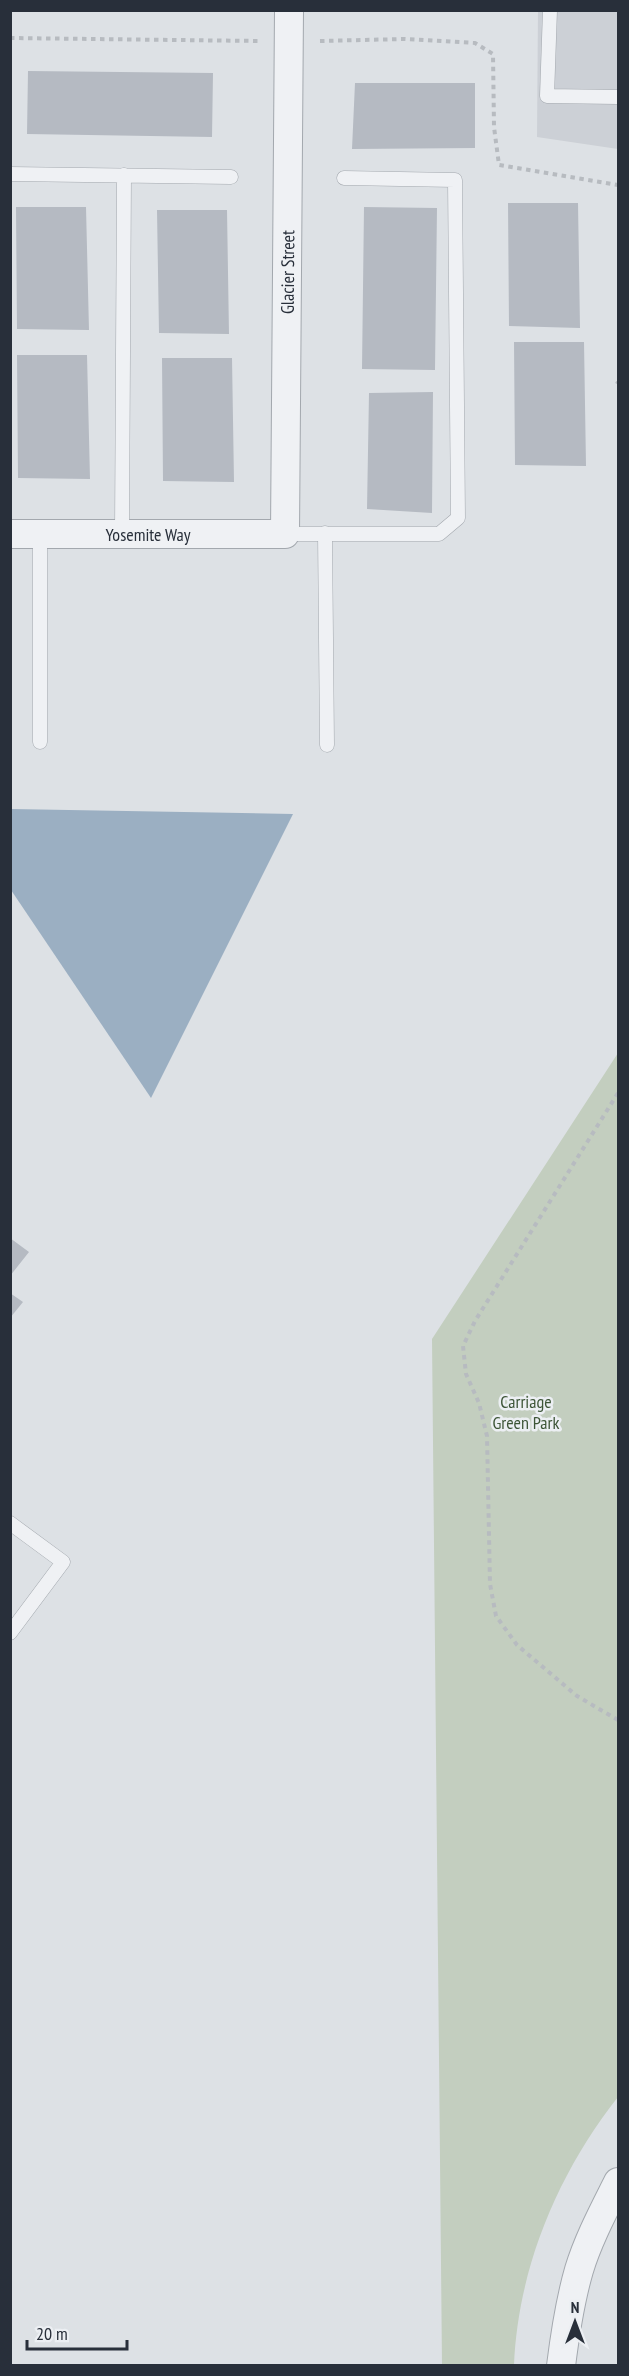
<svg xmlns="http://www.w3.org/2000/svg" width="629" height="2376" font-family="'PT Sans Narrow',sans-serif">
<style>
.built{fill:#ccd0d6}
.green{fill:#c3cebf}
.water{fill:#9bafc2}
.building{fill:#b5bac2}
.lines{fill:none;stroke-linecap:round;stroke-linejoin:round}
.lane-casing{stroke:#a3a8ae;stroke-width:15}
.street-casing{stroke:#a3a8ae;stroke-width:30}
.path{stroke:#b7bbc0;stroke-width:4;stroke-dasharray:4.5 4.5;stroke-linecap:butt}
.lane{stroke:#eff1f4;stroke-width:14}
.street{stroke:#eff1f4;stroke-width:28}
.labels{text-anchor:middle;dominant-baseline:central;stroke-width:5;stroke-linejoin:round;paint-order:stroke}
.street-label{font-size:18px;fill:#282f3a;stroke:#eceff3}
.park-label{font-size:18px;fill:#3d5537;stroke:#eceff3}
</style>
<rect width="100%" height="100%" fill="#dde1e5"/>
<path class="built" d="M 538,11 L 618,11 L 618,149 L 537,137 Z"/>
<path class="green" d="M 618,1053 L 618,2097 C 558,2173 518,2268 514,2365 L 442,2365 L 432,1339 Z"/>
<path class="water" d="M 11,809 L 293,814 L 151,1098 L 11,890 Z"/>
<path class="building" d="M 28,71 L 213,73 L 212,137 L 27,134 Z
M 355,83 L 475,83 L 475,148 L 352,149 Z
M 508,203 L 578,203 L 580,328 L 509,326 Z
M 16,207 L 86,207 L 89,330 L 17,329 Z
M 364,207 L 437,208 L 435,370 L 362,369 Z
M 157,210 L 227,210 L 229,334 L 159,333 Z
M 514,342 L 584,342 L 586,466 L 515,465 Z
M 17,355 L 87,355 L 90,479 L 18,478 Z
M 162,358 L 232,358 L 234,482 L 163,481 Z
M 433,392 L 432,513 L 367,509 L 369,393 Z
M 10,1238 L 29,1252 L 10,1276 Z
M 10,1293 L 23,1302 L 10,1318 Z"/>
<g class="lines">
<g class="lane-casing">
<path id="lane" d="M 550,10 L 547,96 L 618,97
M 10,174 L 231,177
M 122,533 L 124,175
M 325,533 L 327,745
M 285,534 L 439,534 L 458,518 L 455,180 L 344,178
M 40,742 L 40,534
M 10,1523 L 63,1562 L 10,1633"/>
</g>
<g class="street-casing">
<g id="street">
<path id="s1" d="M 10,534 L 285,534 L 289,10"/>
<path d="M 561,2366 C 565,2334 570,2301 579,2270 C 588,2240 604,2210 618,2182"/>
</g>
</g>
<path class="path" d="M 10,38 L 259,41
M 320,41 L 405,39 L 475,43 L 493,54 L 494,127 L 499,165 L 618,185
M 617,384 L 618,382
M 618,1093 L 475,1321 L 463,1346 L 466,1374 L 479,1403 L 487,1436 L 490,1584 L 496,1616 L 517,1645 L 577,1696 L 618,1720"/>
<use href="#lane" class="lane"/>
<use href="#street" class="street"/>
</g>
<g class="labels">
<g class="street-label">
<text stroke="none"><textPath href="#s1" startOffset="537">Glacier Street</textPath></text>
<text stroke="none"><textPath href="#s1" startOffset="138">Yosemite Way</textPath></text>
</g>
<g class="park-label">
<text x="526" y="1401">Carriage<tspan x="526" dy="21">Green Park</tspan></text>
</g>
</g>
<rect width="629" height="2376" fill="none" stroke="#282f3a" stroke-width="24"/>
<g transform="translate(575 2322)" stroke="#eceff3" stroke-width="4.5" paint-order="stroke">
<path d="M0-4.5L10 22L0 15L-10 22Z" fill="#282f3a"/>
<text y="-9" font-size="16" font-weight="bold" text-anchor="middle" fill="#282f3a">N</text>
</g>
<path d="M27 2340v9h100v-9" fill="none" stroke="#282f3a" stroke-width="3"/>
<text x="36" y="2340" font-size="18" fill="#282f3a" stroke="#eceff3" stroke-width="4.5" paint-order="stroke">20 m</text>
</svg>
